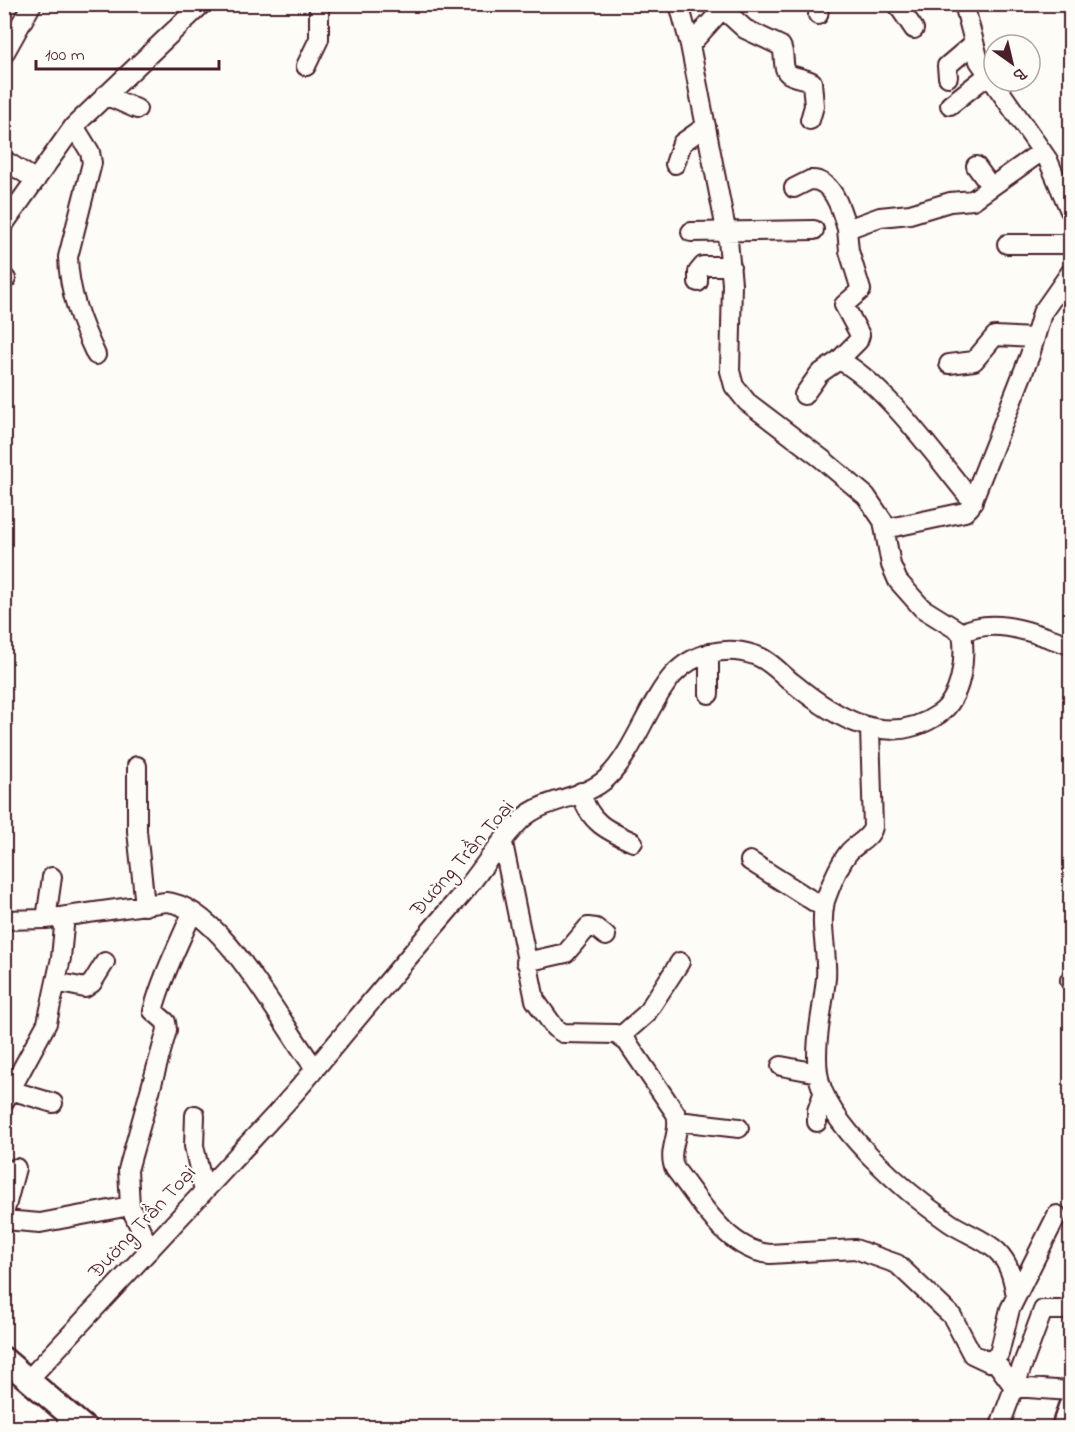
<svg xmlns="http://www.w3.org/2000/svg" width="1075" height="1432" font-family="'Indie Flower',sans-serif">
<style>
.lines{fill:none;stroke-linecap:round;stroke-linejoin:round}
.minor-casing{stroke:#4a1f2b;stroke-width:22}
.major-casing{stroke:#4a1f2b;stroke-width:27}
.minor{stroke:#fdfcf7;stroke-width:18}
.major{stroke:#fdfcf7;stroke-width:22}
.labels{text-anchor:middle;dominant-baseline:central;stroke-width:4.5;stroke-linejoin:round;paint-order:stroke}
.street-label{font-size:21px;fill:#4a1f2b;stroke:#fdfcf7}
</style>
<rect width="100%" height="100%" fill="#fdfcf7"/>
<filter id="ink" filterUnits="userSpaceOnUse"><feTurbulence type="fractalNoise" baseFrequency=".0167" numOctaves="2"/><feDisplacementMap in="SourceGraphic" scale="12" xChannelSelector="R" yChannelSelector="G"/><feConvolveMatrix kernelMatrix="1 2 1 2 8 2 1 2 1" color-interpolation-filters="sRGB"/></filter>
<g filter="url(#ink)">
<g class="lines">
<g class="minor-casing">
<path id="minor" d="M 679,4 L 690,45 L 728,240 L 732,284 L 730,371 L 734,386 L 747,402 L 822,459 L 866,496 L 883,521 L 891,565 L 898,581 L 922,608 L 962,633
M 897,4 L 914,29
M 964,4 L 979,61 L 1048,160 L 1070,211
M 723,9 L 745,29 L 781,46 C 786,54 781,69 789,74 C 796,78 805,78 812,82 L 814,106 L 810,120
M 818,15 L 820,4
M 690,45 L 727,4
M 4,54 L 32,4
M 306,66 L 319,39 L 319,4
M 948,77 L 947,66 L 973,44
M 105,95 L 137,109
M 950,105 L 988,75
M 74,126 L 90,152 L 92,163 L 68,257 C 69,293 81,323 96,355
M 4,160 L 36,180
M 675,164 L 682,143 L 706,126
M 976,166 L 991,187
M 794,188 L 810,180 C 833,178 842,212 847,229
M 4,224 L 74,126 L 202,4
M 691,232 L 814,230
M 1007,244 L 1070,244
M 4,277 L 6,279
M 698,282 L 698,272 L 703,266 L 731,266
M 949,364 L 974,361 L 995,336 L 1034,338
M 804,395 L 819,374 L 839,360
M 973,502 C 940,462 883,382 839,360 L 858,341 L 860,335 L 844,305 L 861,290 L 849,251 L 847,229 L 880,217 L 910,214 L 950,202 L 973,200 L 1042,151
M 885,529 L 965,512 L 970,507 L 1030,355 L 1042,313 L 1070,273
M 709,653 L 709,694
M 870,729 L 873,827 C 870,839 857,843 849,852 C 839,864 830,887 825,901 C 819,925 828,954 826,978 C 823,1010 814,1042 818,1073 C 824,1124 909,1195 950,1223 C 965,1233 984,1239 997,1251 C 1010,1264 1013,1279 1016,1296
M 137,766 L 137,831 L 145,906
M 581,792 C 588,822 608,831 633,842
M 503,843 L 535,1000 L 555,1028 L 563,1033 L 616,1034 L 627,1042 L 676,1114 C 682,1133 666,1151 675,1169 C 700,1201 727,1250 770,1254 L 855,1249 L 897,1264 L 952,1316 L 972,1354 L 989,1362 L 999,1354 L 1010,1309 L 1057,1215
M 750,861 L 824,908
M 46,919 L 52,877
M 4,920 L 46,919 L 166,902 C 222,906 282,1027 315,1068
M 526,962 L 566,953 L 588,927 L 596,928 L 606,936
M 1070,981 L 1070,980
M 56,982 L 85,988 L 92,983 L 105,962
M 621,1036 L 646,1014 L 680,962
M 781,1066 L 818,1073
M 10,1090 L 53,1103
M 4,1102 L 47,1023 L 61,958 L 65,916
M 195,1115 L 194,1146 L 204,1191
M 678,1121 L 739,1128
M 817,1122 L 817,1111 L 823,1094
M 4,1214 L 16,1168
M 4,1220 L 40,1223 L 130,1206
M 150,1250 L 130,1206 L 128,1170 L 167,1030 L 166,1022 L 153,1011 C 162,977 178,946 192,913
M 994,1360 L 1014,1387 L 1070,1391
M 28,1380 C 93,1311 158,1241 223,1171 C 250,1141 279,1112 305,1081 C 357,1018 410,955 463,893 C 483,869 500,840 522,819 C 546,797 584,800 607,778 C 635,751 647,705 673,675 C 693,653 726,645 754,655 C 769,659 781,674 793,683 C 834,717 887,750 939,714 C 962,698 966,658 962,633 C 995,615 1038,635 1070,645
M 999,1428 L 1043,1310 L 1070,1310"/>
</g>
<g class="major-casing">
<path id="major" d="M 4,1359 L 85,1428
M 1063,1428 L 1070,1407"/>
</g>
<use href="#minor" class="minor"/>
<use href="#major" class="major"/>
</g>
</g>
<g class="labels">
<g class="street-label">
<text transform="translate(463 859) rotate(-49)">Đường Trần Toại</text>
<text transform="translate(143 1223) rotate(-47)">Đường Trần Toại</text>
</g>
</g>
<rect width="1075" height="1432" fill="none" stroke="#fdfcf7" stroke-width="24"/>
<rect x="12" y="12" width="1051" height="1408" fill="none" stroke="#4a1f2b" stroke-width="2" filter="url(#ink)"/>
<g transform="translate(1012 63) rotate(146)"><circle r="28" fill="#fdfcf7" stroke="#b5a4a5" stroke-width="1.5"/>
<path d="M0-4.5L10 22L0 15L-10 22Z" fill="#4a1f2b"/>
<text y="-9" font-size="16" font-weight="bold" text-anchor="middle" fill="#4a1f2b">B</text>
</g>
<path d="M36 60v9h183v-9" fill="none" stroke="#4a1f2b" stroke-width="3"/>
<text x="45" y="60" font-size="18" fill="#4a1f2b" stroke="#fdfcf7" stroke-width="4.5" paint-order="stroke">100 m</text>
</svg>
